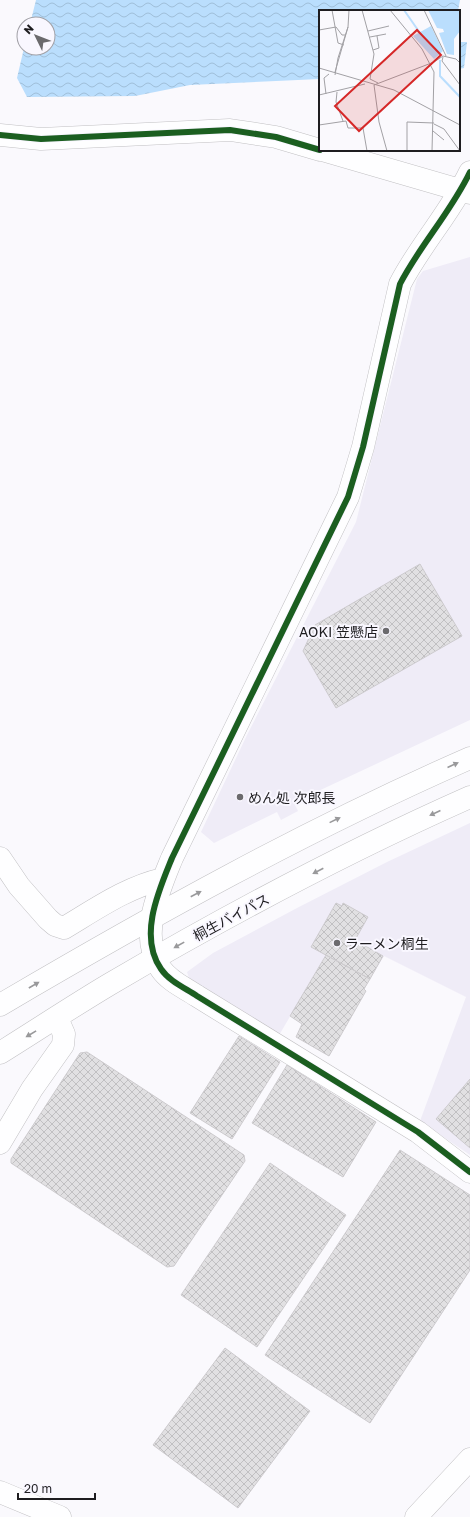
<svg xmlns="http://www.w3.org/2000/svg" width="470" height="1517" font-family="'Golos Text','Noto Sans JP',sans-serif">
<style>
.built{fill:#efecf7}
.water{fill:url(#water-waves)}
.building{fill:url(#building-cross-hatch);stroke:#cdcbce}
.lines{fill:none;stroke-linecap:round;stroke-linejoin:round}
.minor-casing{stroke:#c1c0c3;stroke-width:23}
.highway-casing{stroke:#c1c0c3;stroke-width:23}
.minor{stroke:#fefeff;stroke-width:22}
.highway{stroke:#fefeff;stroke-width:22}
.cycleway-casing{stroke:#f9f7ff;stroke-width:8}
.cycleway{stroke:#1b5e20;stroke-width:6}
.oneway{fill:#99999b}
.poi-dot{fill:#6b6a6d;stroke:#f9f7ff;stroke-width:1.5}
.labels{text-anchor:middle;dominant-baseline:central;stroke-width:4;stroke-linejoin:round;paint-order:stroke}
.poi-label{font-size:14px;fill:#1e1d20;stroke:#f9f7ff;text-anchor:start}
.street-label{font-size:14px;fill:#1e1d20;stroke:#f9f7ff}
.inset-river{fill:none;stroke:#badefd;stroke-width:2}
.inset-road{fill:none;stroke:#a2a1a5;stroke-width:1}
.view{fill:#d62828;fill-opacity:0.15;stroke:#d62828;stroke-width:2}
.inset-edge{fill:none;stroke:#1e1d20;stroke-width:2}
</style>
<defs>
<pattern id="water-waves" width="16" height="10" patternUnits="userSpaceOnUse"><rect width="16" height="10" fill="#badefd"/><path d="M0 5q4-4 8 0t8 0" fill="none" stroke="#9fbed9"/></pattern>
<pattern id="building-cross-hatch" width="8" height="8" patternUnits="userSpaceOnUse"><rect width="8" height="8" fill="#e1e0e2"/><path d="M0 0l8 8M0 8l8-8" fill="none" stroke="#c1c0c2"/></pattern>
</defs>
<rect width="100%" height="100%" fill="#faf9fd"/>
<path class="built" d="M 470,257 L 470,720 L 297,801 L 294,803 L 298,811 L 281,820 L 277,812 L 214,843 L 201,832 L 247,735 L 356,522 L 417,279 L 423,271 Z
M 470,823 L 470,1155 L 420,1121 L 466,997 L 384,956 L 370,979 L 326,955 L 278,1037 L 190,981 L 187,972 L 213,953 L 297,908 L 387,862 Z"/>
<path class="water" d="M 36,0 L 460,0 L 458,11 L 320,11 L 320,79 L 190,85 L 135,96 L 27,97 L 17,78 L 24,48 L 48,48 L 48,24 L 30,24 Z
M 459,42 L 467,42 L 464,68 L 459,69 Z"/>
<path class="building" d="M 420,564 L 462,636 L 336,708 L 303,651 L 315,625 Z
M 336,903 L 342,906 L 343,903 L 368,917 L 355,940 L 383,956 L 370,979 L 311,947 Z
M 326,955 L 370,979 L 364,989 L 366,991 L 329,1056 L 296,1037 L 302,1024 L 290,1016 Z
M 239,1036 L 280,1062 L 232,1139 L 190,1113 Z
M 87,1052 L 244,1155 L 245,1161 L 174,1266 L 167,1267 L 11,1163 L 11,1159 L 80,1053 Z
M 287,1065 L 376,1122 L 343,1177 L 252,1123 Z
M 470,1079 L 470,1148 L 436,1119 Z
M 400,1150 L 470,1195 L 470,1270 L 370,1423 L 265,1355 Z
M 270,1163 L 346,1215 L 257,1347 L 181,1295 Z
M 225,1348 L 310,1411 L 238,1508 L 153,1445 Z"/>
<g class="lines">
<g class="minor-casing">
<path id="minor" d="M 0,135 L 41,139 L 230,130 L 276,137 L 320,150
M 322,150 L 470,193
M 470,172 C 451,212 420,245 400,284 L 363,447 L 348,497 L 172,858 C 159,890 138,936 161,969 C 169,981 185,988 197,996 L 418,1132 L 470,1172
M 0,858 L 19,886 L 48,919 L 55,925 L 64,928 C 96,909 127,887 163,879
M 0,1143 L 32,1089 L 63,1045 L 64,1034 L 57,1018
M 0,1492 L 60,1517
M 416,1517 L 470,1459"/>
</g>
<g class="highway-casing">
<path id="highway" d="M 0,1005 C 153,915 308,829 470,758
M 0,1053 C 37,1030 73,1006 110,984 C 226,916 348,851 470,797"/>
</g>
<use href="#minor" class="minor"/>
<use href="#highway" class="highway"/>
<g class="cycleway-casing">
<path id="cycleway" d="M 0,135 L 41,139 L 230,130 L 276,137 L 320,150
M 470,172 C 451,212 420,245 400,284 L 363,447 L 348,497 L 172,858 C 159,890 138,936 161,969 C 169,981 185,988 197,996 L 418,1132 L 470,1172"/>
</g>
<use href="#cycleway" class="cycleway"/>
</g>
<defs><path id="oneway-solid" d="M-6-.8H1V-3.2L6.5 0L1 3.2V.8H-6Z"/></defs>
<g class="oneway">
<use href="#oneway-solid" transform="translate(453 765) rotate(-24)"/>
<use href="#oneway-solid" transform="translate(435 813) rotate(155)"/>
<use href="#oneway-solid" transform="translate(335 820) rotate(-26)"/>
<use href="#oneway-solid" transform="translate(318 871) rotate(153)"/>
<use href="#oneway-solid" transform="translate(196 894) rotate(-28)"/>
<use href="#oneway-solid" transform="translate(179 945) rotate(151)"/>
<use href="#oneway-solid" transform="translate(34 985) rotate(-30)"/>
<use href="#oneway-solid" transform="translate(31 1034) rotate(149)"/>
</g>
<g class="poi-dot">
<circle cx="386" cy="631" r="4"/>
<circle cx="240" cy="797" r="4"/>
<circle cx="337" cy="943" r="4"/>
</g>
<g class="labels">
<g class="poi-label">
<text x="378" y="631" text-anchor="end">AOKI 笠懸店</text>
<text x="248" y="797">めん処 次郎長</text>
<text x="345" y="943">ラーメン桐生</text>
</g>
<g class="street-label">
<text transform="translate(231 917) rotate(-28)">桐生バイパス</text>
</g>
</g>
<g transform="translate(319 10)">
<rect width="141" height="141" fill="#faf9fd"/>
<path d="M 109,0 L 141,0 L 141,21 L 135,29 L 135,45 L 128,44 L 120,23 L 125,22 L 124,19 L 118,18 ZM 112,16 L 124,41 L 115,49 L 94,26 Z" fill="#badefd"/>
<path class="inset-river" d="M 85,0 L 101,23M 121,50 L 121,66 L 141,87"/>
<path class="inset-road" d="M 13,0 L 19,33 L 25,35M 43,0 L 55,44 L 51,69 L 59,73M 71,0 L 103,39 L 115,62 L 113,141M 105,0 L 127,46M 17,17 L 23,25 L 26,25M 29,17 L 30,0M 0,20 L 17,17M 49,21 L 70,16M 51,27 L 67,24M 54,40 L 60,38 L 58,26M 124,47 L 123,51 L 141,75M 0,58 L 75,80 L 141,115M 16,65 L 19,48 L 29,17 L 16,62M 18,82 L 17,92 L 24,111M 7,84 L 5,68 L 10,64M 0,85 L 46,74M 115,114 L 125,119 L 141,141M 0,115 L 27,111 L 29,118 L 44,118 L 48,141M 114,121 L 125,130M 68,141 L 60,112 L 55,75 L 115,52 L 124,46 L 137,49 L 141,53M 88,141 L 88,112 L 115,113"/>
<path class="view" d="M 98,20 L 122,45 L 40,121 L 16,96 Z"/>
<rect width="141" height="141" class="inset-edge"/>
</g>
<g transform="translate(36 36) rotate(313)"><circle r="19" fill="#f9f7ff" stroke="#a1a0a6"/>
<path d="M0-3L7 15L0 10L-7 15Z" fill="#6b6a6d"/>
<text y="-6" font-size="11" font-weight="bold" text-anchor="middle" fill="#1e1d20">N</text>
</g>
<path d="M18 1493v6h77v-6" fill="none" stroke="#1e1d20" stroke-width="2"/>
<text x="24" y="1493" font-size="12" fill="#1e1d20" stroke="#f9f7ff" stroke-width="3" paint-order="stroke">20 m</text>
</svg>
